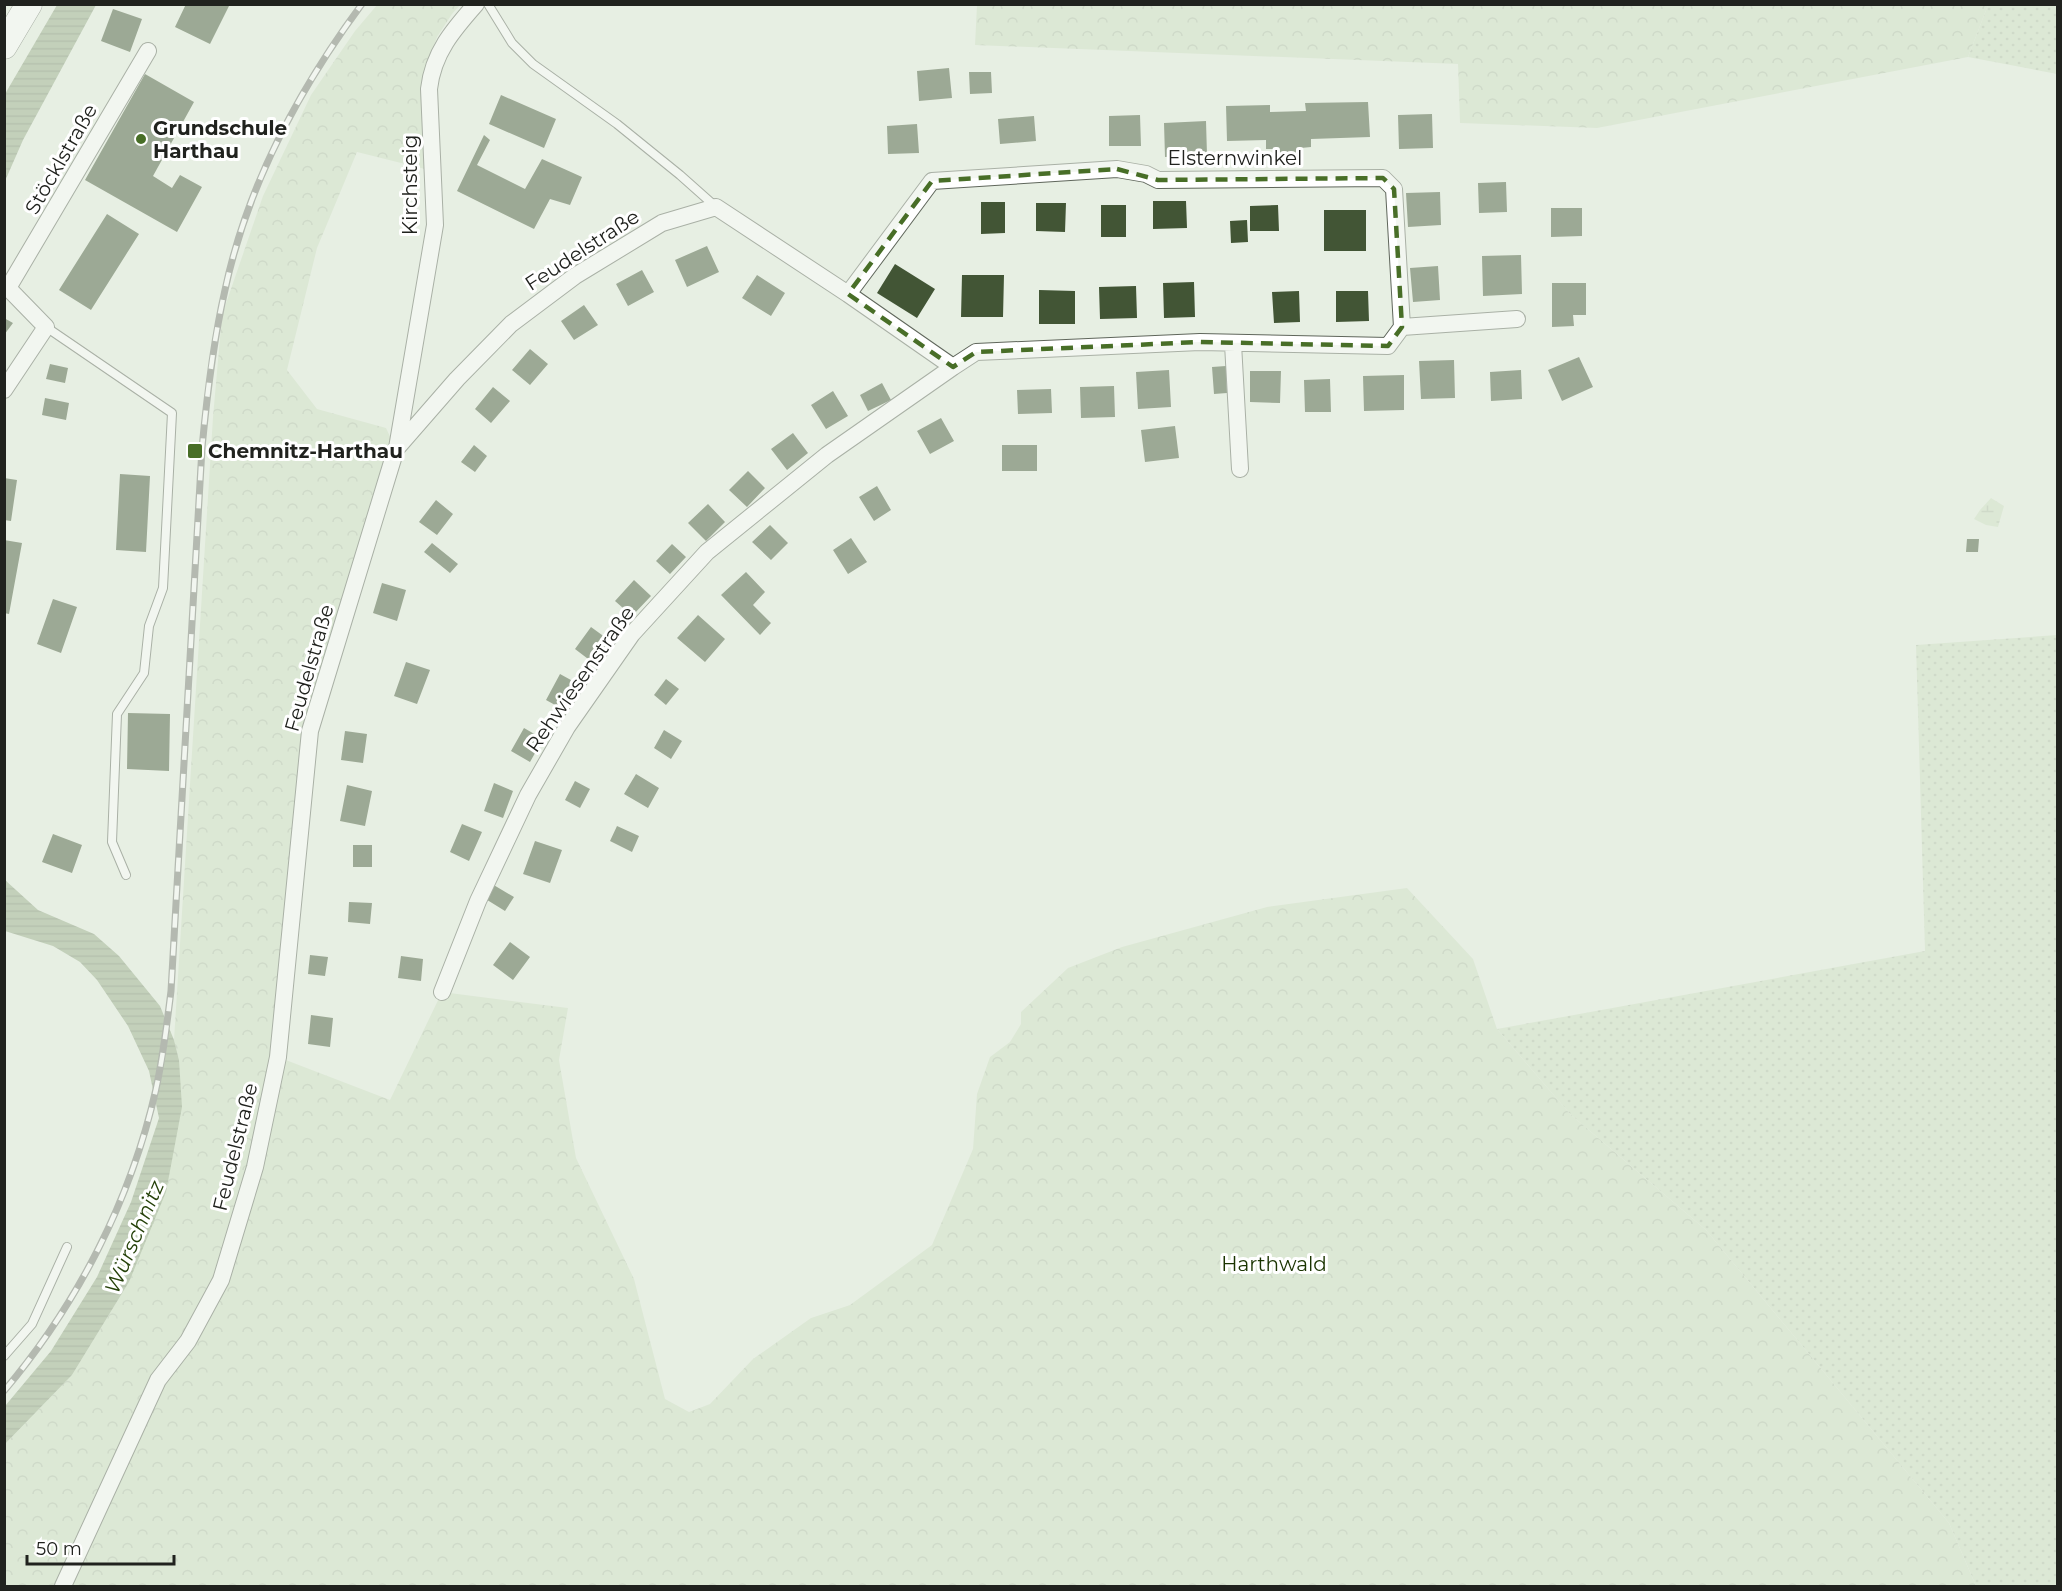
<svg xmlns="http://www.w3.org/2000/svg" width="2062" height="1591" font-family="Montserrat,sans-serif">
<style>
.green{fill:url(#green-dots)}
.forest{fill:url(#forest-crowns)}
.wetland{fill:url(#wetland-marsh)}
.water{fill:url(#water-rules)}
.building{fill:#425535}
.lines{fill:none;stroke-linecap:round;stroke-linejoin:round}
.lane-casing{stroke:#5f665b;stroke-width:10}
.street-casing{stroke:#5f665b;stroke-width:18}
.primary-casing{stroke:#5f665b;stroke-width:27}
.lane{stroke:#fff;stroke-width:8}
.street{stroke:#fff;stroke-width:16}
.primary{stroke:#fff;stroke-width:26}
.rail-casing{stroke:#757972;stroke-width:7}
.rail{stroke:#fff;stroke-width:4.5;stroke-dasharray:14;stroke-linecap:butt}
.marked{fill:none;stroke:#486e27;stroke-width:4.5;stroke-dasharray:12 8;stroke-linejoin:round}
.poi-dot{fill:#486e27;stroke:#fff;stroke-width:2}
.labels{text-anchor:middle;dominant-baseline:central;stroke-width:6;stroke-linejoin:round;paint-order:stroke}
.poi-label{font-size:20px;font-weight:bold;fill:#20221e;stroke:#fff;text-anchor:start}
.street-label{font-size:20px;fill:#20221e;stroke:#fff}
.park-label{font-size:20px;fill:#1a3400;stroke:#fff}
.water-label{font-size:21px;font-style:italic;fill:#254109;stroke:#fff}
</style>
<defs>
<pattern id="green-dots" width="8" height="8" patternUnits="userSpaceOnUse" patternTransform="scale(1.5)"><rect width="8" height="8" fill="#cfe0c4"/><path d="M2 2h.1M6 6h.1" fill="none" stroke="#b1c0a8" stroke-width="1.8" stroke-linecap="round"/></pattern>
<pattern id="forest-crowns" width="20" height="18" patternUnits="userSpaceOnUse" patternTransform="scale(1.5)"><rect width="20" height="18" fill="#cfe0c4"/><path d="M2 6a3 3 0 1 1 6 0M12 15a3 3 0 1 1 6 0" fill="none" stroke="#b1c0a8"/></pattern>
<pattern id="wetland-marsh" width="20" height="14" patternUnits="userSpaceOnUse" patternTransform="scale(1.5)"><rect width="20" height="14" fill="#cfe0c4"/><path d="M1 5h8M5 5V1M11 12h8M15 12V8" fill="none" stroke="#b1c0a8"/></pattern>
<pattern id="water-rules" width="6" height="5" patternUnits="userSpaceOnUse" patternTransform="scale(1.5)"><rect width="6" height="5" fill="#97ac88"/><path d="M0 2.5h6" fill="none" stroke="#7b8c6f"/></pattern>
</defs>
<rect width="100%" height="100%" fill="#e7efe3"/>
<path class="green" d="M 1988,5 L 2057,5 L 2057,74 L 1968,57 Z
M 2057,635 L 2057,1586 L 1976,1586 L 1949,1523 L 1706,1230 L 1570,1114 L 1497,1029 L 1925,951 L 1916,645 Z"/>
<path class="forest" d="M 461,4 L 452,14 L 437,37 L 426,67 L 425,169 L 357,152 L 317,248 L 287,370 L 317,409 L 386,428 L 396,449 L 310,731 L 278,1057 L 390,1100 L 442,992 L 568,1008 L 559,1060 L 576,1158 L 634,1279 L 665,1399 L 689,1412 L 710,1404 L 753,1359 L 811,1318 L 850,1305 L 932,1245 L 973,1149 L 977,1094 L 990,1057 L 1010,1042 L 1021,1024 L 1021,1012 L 1068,968 L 1122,947 L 1267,907 L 1407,888 L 1473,959 L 1497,1029 L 1570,1114 L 1706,1230 L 1949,1523 L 1976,1586 L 5,1586 L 5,1444 L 72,1375 L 129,1282 L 179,1060 L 174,1040 L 213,417 L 222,315 L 263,196 L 311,95 L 355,31 L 377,5 Z
M 977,5 L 1988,4 L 1988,5 L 1968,57 L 1597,128 L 1460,123 L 1458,64 L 975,45 Z"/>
<path class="wetland" d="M 1991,498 L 2004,506 L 1998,527 L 1986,525 L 1974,519 L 1980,510 Z"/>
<path class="water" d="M 57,5 L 96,5 L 23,140 L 5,181 L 5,94 Z
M 5,880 L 38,910 L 94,934 L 119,956 L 160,1006 L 174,1040 L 179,1060 L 182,1107 L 166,1192 L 129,1282 L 72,1375 L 5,1444 L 5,1406 L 51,1351 L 97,1277 L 131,1202 L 159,1118 L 149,1071 L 128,1026 L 97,980 L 80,962 L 53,946 L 5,931 Z"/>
<path class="building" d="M 186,4 L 230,4 L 210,44 L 175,27 Z
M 113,9 L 142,19 L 130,52 L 101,41 Z
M 949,68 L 952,98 L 919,101 L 917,71 Z
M 969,72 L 991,72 L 992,93 L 970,94 Z
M 145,74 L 194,102 L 153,176 L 172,188 L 180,175 L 202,187 L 177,232 L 85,180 Z
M 501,95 L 556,119 L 544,148 L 489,124 Z
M 1368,102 L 1370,137 L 1311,139 L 1311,147 L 1301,148 L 1301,155 L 1278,156 L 1278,149 L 1266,149 L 1266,140 L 1227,141 L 1226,106 L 1270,105 L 1270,112 L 1306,111 L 1305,103 Z
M 1432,114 L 1433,148 L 1399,149 L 1398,115 Z
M 1140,115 L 1141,146 L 1109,146 L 1109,116 Z
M 1034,116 L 1036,141 L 1000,144 L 998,119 Z
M 1206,121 L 1207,155 L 1165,157 L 1164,123 Z
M 917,124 L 919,153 L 888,154 L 887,126 Z
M 484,135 L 490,140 L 477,165 L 525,189 L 542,159 L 582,177 L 570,205 L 550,199 L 534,229 L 457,191 Z
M 1506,182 L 1507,212 L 1479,213 L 1478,183 Z
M 1440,192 L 1441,225 L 1408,227 L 1406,193 Z
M 1153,201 L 1186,201 L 1187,228 L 1153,229 Z
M 981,202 L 1005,202 L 1005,233 L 981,234 Z
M 1036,203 L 1066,203 L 1065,232 L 1036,231 Z
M 1101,205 L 1126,205 L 1126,237 L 1101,237 Z
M 1278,205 L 1279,231 L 1250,231 L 1250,206 Z
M 1551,208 L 1582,208 L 1582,236 L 1551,237 Z
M 1324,210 L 1366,210 L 1366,251 L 1324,251 Z
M 107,214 L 139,234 L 91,310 L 59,290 Z
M 1247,220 L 1248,242 L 1231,243 L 1230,221 Z
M 707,246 L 719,272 L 687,287 L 675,260 Z
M 1521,255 L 1522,294 L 1483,296 L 1482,256 Z
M 895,264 L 935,289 L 917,318 L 877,293 Z
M 1438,266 L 1440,300 L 1413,302 L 1410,268 Z
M 642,270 L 654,292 L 628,306 L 616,284 Z
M 757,275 L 785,293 L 771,316 L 742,298 Z
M 962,275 L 1004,275 L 1003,317 L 961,317 Z
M 1194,282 L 1195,317 L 1164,318 L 1163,283 Z
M 1552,283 L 1586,283 L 1586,315 L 1573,315 L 1574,326 L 1552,327 Z
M 1136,286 L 1137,318 L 1100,319 L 1099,287 Z
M 1039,290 L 1075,291 L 1075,324 L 1039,324 Z
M 1299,291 L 1300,322 L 1274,323 L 1272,292 Z
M 1336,291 L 1368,291 L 1369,321 L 1336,322 Z
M 584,305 L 598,325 L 574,340 L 561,321 Z
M 4,318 L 13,323 L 4,335 Z
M 530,349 L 548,364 L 530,385 L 512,370 Z
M 1579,357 L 1593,387 L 1562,401 L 1548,370 Z
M 1454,360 L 1455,398 L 1421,399 L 1419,361 Z
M 50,364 L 68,368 L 65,383 L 46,379 Z
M 1226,366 L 1227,393 L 1214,394 L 1212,367 Z
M 1169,370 L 1171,407 L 1138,409 L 1136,372 Z
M 1521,370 L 1522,399 L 1491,401 L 1490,372 Z
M 1250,371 L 1281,371 L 1280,403 L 1250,402 Z
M 1404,375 L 1404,410 L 1364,411 L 1363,376 Z
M 1330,379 L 1331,412 L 1305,412 L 1304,380 Z
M 882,383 L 891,400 L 868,411 L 860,395 Z
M 1114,386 L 1115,417 L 1081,418 L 1080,387 Z
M 493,387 L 510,401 L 491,423 L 475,409 Z
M 1051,389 L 1052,413 L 1018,414 L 1017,390 Z
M 833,391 L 848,416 L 826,429 L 811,405 Z
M 45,398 L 69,403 L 66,420 L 42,415 Z
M 941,418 L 954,441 L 930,454 L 917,431 Z
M 1175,426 L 1179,458 L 1145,462 L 1141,430 Z
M 793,433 L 808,453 L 787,470 L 771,449 Z
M 474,445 L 487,456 L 475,472 L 461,462 Z
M 1002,445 L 1037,445 L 1037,471 L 1002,471 Z
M 748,471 L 765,488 L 747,507 L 729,490 Z
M 120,474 L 150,476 L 146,552 L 116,550 Z
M 4,478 L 17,480 L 11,521 L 4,520 Z
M 877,486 L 891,510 L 874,521 L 859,497 Z
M 436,500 L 453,514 L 437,535 L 419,522 Z
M 708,504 L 725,522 L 706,541 L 688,523 Z
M 770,525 L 788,543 L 771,560 L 752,542 Z
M 851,538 L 867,562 L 848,574 L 833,550 Z
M 1967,539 L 1979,539 L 1978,552 L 1966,552 Z
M 4,540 L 22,543 L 9,614 L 4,613 Z
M 432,543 L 458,564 L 450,573 L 424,552 Z
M 672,544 L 686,557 L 670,574 L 656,561 Z
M 746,572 L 765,592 L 753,605 L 771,623 L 760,635 L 721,595 Z
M 634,580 L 651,596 L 632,616 L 615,601 Z
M 382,583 L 406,590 L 397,621 L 373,613 Z
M 53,599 L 77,607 L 61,653 L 37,644 Z
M 698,615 L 725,639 L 705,662 L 677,638 Z
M 591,627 L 613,643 L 596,665 L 575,649 Z
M 406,662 L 430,670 L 417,704 L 394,696 Z
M 560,674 L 580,685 L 566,711 L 546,700 Z
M 666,679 L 679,689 L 666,705 L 654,695 Z
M 128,713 L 170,714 L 169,771 L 127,769 Z
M 524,728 L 543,739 L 530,762 L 511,751 Z
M 664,730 L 682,741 L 671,759 L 654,748 Z
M 345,731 L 367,734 L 363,763 L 341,760 Z
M 636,774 L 659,788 L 648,808 L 624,794 Z
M 575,781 L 590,789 L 580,808 L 565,800 Z
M 494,783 L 513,791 L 503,818 L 484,811 Z
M 347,785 L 372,791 L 365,826 L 340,821 Z
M 462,824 L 482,832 L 469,861 L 450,852 Z
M 617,826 L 639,836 L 632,852 L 610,841 Z
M 53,834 L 82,845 L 72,873 L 42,862 Z
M 535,841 L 562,850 L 550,883 L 523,874 Z
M 353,845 L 372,845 L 372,867 L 353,867 Z
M 492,884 L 514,897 L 505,911 L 484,898 Z
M 349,902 L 372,903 L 370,924 L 348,922 Z
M 510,942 L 530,957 L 513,980 L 493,965 Z
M 310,955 L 328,957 L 325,976 L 308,974 Z
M 401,956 L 423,959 L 421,981 L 398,978 Z
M 311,1015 L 333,1018 L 330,1047 L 308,1044 Z"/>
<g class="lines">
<g class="lane-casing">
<path id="lane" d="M 488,4 L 512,43 L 533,64 L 617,124 L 680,175 L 716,207
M 46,327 L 172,413 L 163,588 L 149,626 L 144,673 L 117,714 L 112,842 L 126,875
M 4,1356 L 32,1324 L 67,1247"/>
</g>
<g class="street-casing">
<path id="street" d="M 1402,327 L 1517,319
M 1233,344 L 1240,469
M 4,390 L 46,327 L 8,288 L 148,51
M 397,448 L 435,225 L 429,89 C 433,53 453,30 476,4
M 442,992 L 478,901 L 528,795 L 567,727 L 632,634 L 707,552 L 827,455 L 953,367 L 976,352 L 1200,342 L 1388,346 L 1402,327 L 1394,189 L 1383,178 L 1158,180 L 1146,174 L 1117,169 L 932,181 L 848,294
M 63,1586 L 158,1380 L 188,1341 L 221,1280 L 255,1167 L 278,1057 L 310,731 L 396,449 L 457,379 L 511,324 L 575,276 L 662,223 L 716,207 L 848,294 L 953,367"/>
</g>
<g class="primary-casing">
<path id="primary" d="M 4,46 L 29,4"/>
</g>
<use href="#lane" class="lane"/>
<use href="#street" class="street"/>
<use href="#primary" class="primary"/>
<g class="rail-casing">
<path id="rail" d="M 4,1391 C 77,1305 131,1200 156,1089 C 163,1057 167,1024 171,991 L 202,448 C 207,395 213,342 225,290 C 247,186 299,89 362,4"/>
</g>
<use href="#rail" class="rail"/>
</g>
<path d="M0 0H2062V1591H0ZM 1117,169 L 1158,180 L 1383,178 L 1394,189 L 1402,327 L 1388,346 L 1200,342 L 976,352 L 953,367 L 848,294 L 932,181 Z" fill="#e7efe3" fill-opacity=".55" fill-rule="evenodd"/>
<path class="marked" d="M 1117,169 L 1158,180 L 1383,178 L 1394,189 L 1402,327 L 1388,346 L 1200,342 L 976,352 L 953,367 L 848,294 L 932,181 Z"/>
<g class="poi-dot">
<circle cx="141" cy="139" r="6"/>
<rect x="187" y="443" width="16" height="16" rx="3"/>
</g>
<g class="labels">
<g class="poi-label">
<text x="153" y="128">Grundschule<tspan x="153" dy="23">Harthau</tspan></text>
<text x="208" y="451">Chemnitz-Harthau</text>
</g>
<g class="street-label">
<text x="1235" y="158">Elsternwinkel</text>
<text transform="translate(61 159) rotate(-60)">Stöcklstraße</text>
<text transform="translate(410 185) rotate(-90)">Kirchsteig</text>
<text transform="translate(582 250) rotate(-33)">Feudelstraße</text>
<text transform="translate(309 668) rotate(-74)">Feudelstraße</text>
<text transform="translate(580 679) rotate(-55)">Rehwiesenstraße</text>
<text transform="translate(235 1147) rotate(-76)">Feudelstraße</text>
</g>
<g class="park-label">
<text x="1274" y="1264">Harthwald</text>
</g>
<g class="water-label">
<text transform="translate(134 1237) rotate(-67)">Würschnitz</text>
</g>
</g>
<rect width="2062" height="1591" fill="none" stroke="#20221e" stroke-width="12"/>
<path d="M27 1555v9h147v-9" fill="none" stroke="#20221e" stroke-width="3"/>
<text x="36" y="1555" font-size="18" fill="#20221e" stroke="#ffffff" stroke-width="4.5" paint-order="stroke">50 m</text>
</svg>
